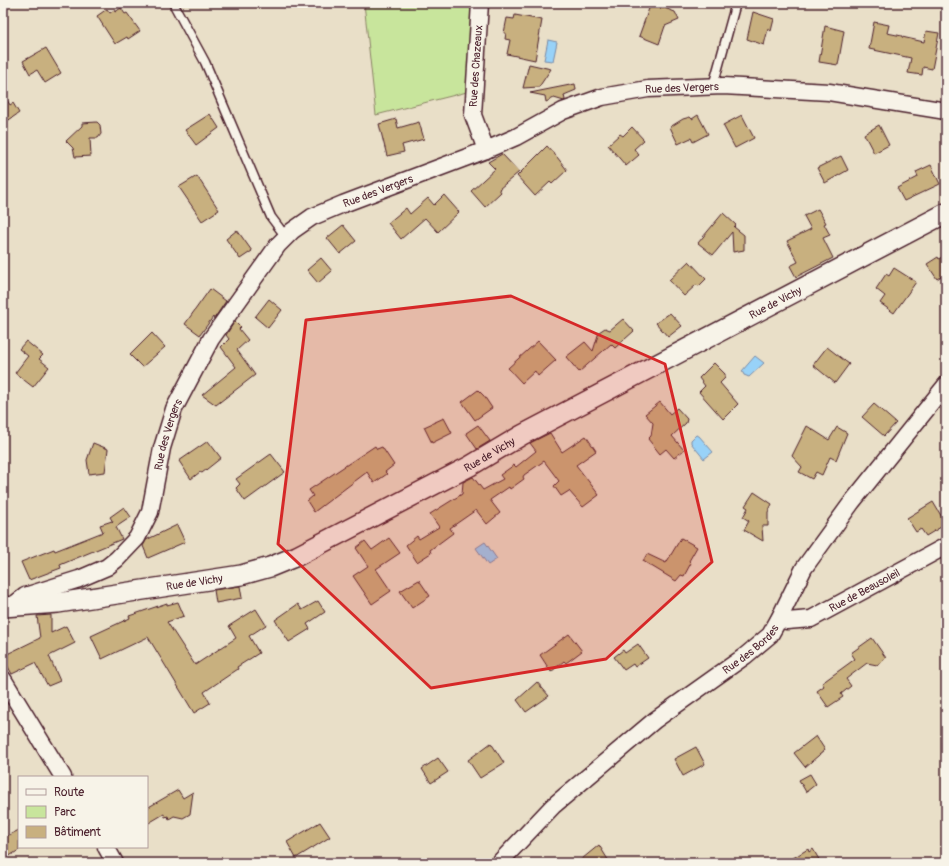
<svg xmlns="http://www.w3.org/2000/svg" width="949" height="866" font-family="Pangolin,sans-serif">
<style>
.green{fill:#c8e59c;stroke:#898264}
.water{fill:#98d2f8;stroke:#798aa6}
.building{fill:#c8b07f;stroke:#4a1f2b}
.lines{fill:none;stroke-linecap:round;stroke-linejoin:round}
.service-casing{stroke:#4a1f2b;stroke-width:11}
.minor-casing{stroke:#4a1f2b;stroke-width:19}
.tertiary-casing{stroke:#4a1f2b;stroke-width:22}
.service{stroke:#f7f3e8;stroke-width:8}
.minor{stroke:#f7f3e8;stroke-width:16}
.tertiary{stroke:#f7f3e8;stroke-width:19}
.marked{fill:#d62828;fill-opacity:0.2;stroke:#d62828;stroke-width:3;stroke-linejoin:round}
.labels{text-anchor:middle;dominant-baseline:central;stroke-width:3;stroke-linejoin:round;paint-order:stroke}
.street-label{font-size:11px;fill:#4a1f2b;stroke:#f7f3e8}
</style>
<rect width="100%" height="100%" fill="#e9dfc8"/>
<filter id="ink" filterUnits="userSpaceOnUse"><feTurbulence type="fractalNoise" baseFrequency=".025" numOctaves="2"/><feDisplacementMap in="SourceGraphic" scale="8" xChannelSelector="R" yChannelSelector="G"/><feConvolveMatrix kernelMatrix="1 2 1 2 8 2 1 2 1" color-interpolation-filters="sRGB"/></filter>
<g filter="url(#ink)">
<path class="green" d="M 364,3 L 473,3 L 467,92 L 376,115 Z"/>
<path class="water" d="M 548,40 L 557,42 L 553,61 L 544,60 Z
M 755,356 L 764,363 L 749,377 L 744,375 L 742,371 Z
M 696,435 L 699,436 L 713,452 L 704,459 L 691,443 L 691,440 Z
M 485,542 L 497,559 L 488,565 L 476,548 Z"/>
<path class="building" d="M 651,3 L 675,12 L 679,20 L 665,26 L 659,44 L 639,36 Z
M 121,8 L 125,14 L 127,13 L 140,31 L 128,39 L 127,37 L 115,44 L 97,16 L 107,9 L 110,13 L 114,10 L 115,12 Z
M 753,12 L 774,19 L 771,31 L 768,29 L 764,45 L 747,39 Z
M 515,15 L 542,20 L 535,60 L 507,54 L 510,40 L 505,39 L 506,33 L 504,33 L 507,18 L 514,19 Z
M 874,22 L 889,25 L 887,33 L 902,36 L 902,37 L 924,42 L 926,31 L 939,33 L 932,69 L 923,67 L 922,75 L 908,73 L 911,58 L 869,49 Z
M 825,26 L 844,31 L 838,65 L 819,62 Z
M 46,48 L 61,73 L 45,83 L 37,70 L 30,74 L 23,61 Z
M 529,64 L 551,69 L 539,87 L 523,88 Z
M 575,84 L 576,90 L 564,95 L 565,100 L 564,101 L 554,98 L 546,102 L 545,96 L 530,93 Z
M 3,93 L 10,105 L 13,103 L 19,113 L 3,124 Z
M 210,114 L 219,128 L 196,145 L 185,130 Z
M 698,115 L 708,134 L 693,142 L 691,138 L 678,144 L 670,127 L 683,119 L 690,117 L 692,119 Z
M 742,115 L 754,138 L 735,148 L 723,125 Z
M 396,119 L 398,128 L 419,122 L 424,139 L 402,145 L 404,152 L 387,156 L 379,124 Z
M 97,122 L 100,125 L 101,134 L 98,138 L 90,138 L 91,156 L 75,157 L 73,148 L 66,141 L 82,126 L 82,123 Z
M 879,125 L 889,145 L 874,153 L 864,134 Z
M 632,127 L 644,140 L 634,149 L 639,155 L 626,166 L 608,145 L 620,134 L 623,136 Z
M 547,146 L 557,157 L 567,170 L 552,184 L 550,182 L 535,196 L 517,176 Z
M 502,154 L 519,172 L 499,189 L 501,192 L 485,207 L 471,191 L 495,169 L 488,162 Z
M 841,156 L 848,170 L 825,183 L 817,168 Z
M 931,165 L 940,184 L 904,201 L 897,188 L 918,177 L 916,172 Z
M 197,176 L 219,210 L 202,221 L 179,187 Z
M 444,195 L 459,212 L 438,232 L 425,218 L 401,239 L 388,223 L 406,208 L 410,214 L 428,198 L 434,205 Z
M 818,209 L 826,223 L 824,224 L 830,235 L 823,238 L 833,258 L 796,277 L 790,266 L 798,262 L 787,241 L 811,229 L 804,216 Z
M 723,213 L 736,225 L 734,227 L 744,235 L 744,250 L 733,252 L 732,232 L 713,255 L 698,243 Z
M 343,225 L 356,241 L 340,254 L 327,238 Z
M 237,230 L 252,251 L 240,259 L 226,239 Z
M 946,254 L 946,273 L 937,279 L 927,264 L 938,257 L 939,259 Z
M 321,258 L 332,271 L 318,283 L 307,270 Z
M 689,261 L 706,279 L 699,286 L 696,285 L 684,296 L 669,280 Z
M 894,268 L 916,282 L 894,313 L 880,303 L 885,296 L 876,289 L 886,274 L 889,276 Z
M 210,289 L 226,301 L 214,319 L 213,317 L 200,335 L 185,324 Z
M 269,299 L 282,310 L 268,328 L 255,317 Z
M 670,313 L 682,326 L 668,337 L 656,323 Z
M 623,319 L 634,331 L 615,348 L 611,344 L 579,372 L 566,357 L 585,342 L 593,351 L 599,332 L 605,328 L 610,330 Z
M 235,321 L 241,327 L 239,329 L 248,340 L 237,350 L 255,375 L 216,405 L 202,395 L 236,367 L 221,347 L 229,339 L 226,335 Z
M 152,333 L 165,347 L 142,367 L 130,355 Z
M 26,341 L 43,355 L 39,359 L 49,367 L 33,387 L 15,373 L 28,356 L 19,349 Z
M 538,341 L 556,360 L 538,376 L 535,371 L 522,383 L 508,368 Z
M 827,347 L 849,364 L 835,383 L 813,365 Z
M 714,363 L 725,374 L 725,378 L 720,383 L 738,404 L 723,419 L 699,392 L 705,386 L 699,378 Z
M 478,390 L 484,396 L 492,408 L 475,420 L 462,402 Z
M 660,402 L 670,414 L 677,408 L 687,419 L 686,423 L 672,436 L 684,450 L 674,458 L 666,449 L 660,454 L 648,439 L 651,436 L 653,423 L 645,414 Z
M 874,404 L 896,423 L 884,436 L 862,417 Z
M 444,418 L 452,433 L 432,443 L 424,427 Z
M 478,425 L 490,441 L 477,449 L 466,433 Z
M 807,426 L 829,440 L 837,427 L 847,433 L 836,460 L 830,457 L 822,475 L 816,472 L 812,479 L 799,472 L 802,467 L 792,456 Z
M 550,433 L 562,452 L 586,436 L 596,451 L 576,465 L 599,495 L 583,507 L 569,491 L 561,496 L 554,486 L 559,481 L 544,461 L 524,475 L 523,477 L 524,479 L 510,489 L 509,487 L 490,500 L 500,513 L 487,524 L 476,510 L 450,528 L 453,533 L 430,550 L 431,553 L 417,562 L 406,545 L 417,536 L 419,539 L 439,527 L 430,514 L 462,494 L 463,482 L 473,477 L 483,490 L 503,479 L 500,475 L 514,465 L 516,467 L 536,451 L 530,443 Z
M 208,441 L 221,458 L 202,473 L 200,472 L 191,479 L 179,461 Z
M 93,443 L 108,449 L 105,472 L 89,474 L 87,460 Z
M 375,446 L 377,449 L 382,447 L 394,465 L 385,472 L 387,474 L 374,483 L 367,472 L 314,512 L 307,501 L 313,496 L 309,490 Z
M 271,454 L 285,472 L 245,501 L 236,488 L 240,484 L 236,479 Z
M 754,492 L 772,504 L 768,512 L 768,526 L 762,526 L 763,541 L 744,530 L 749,521 L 743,517 L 748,508 L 745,506 Z
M 933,502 L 946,524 L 926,536 L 921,529 L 916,532 L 907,518 Z
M 124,507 L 131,517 L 116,527 L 122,539 L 60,565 L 61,568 L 29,580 L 21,562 L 54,549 L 55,551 L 103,532 L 100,525 L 112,521 L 113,522 L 110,517 Z
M 177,525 L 185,542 L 148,558 L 143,546 L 146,540 Z
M 389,538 L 400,553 L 376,569 L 391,591 L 372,604 L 353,576 L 368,566 L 356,548 L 365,541 L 372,550 Z
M 681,538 L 697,547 L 689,561 L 691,563 L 684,576 L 681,575 L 676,581 L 643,561 L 647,554 L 666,563 Z
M 419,580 L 430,596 L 412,608 L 400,591 Z
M 240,586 L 242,598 L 216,603 L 214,590 Z
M 318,601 L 325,612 L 307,624 L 310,629 L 289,642 L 275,620 L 298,604 L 302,610 Z
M 178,602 L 184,616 L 167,622 L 195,665 L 236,638 L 229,626 L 256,609 L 266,625 L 249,636 L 259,653 L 237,667 L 238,669 L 204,692 L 210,703 L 194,713 L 148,637 L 102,659 L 91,636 L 130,618 L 129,616 L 167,603 L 167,605 Z
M 51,615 L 51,633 L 66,626 L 75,643 L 49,656 L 60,681 L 48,686 L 35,663 L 12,674 L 3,658 L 3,656 L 40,638 L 37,616 Z
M 569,634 L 582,651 L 566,663 L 564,661 L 551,672 L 540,655 Z
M 872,638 L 886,658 L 877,665 L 867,663 L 846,679 L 851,686 L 841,694 L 843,697 L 828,707 L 817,691 L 824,686 L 822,683 L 855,659 L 851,653 Z
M 638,644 L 648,658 L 635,667 L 633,664 L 624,670 L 614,657 L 623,650 L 625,653 Z
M 537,682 L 549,696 L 526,712 L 517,700 Z
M 816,736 L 825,750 L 805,767 L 794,753 Z
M 491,743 L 504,763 L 480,778 L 468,760 Z
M 696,747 L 705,764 L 683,776 L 674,759 Z
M 438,758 L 448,772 L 431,783 L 422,769 Z
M 810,774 L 816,784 L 806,792 L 799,780 Z
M 178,790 L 183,798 L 193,792 L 190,814 L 183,818 L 174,816 L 169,819 L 168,816 L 165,817 L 164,814 L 147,824 L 147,808 Z
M 320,822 L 330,837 L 296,858 L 287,842 Z
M 19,830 L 19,850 L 3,860 L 3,838 Z
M 599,845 L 610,863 L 577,863 Z
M 808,849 L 809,852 L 813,849 L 821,863 L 785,863 Z"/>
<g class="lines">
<g class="service-casing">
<path id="service" d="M 173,3 L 205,62 L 271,217 L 286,237
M 713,86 L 736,3"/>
</g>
<g class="minor-casing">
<g id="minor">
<path d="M 480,3 L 473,115 L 486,150"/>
<path id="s1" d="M 12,606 L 25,596 L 79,579 L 107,567 L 117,559 L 137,538 L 150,512 L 162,448 L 174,409 L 211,339 L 278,245 L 292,231 L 312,217 L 343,204 L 486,150 L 516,137 L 563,111 L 602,97 L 648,89 L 723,86 L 829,92 L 946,111"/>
<path id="s2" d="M 779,619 L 787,621 L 811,619 L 946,546"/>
<path d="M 3,679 L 63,777"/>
<path d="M 106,847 L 115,863"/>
<path id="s3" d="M 499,863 L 553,806 L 655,720 L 745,656 L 770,635 L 779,619 L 804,568 L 852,502 L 946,385"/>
</g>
</g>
<g class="tertiary-casing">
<g id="tertiary">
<path id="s4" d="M 3,607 L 58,603 L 241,575 L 270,567 L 297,556 L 470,466 L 522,435 L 946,213"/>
</g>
</g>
<use href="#service" class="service"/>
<use href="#minor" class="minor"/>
<use href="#tertiary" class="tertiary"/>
</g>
</g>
<path class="marked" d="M 511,296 L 665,364 L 712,562 L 606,659 L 431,688 L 278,544 L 306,320 Z"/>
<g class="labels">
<g class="street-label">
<text transform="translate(476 66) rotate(-86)">Rue des Chazeaux</text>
<text stroke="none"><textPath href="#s1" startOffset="914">Rue des Vergers</textPath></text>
<text stroke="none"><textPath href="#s1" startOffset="590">Rue des Vergers</textPath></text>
<text stroke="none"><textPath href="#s4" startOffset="841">Rue de Vichy</textPath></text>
<text stroke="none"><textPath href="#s1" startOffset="254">Rue des Vergers</textPath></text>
<text stroke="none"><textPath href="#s4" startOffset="517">Rue de Vichy</textPath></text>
<text stroke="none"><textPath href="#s4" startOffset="193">Rue de Vichy</textPath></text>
<text stroke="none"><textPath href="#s2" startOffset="93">Rue de Beausoleil</textPath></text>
<text stroke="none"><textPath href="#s3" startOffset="331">Rue des Bordes</textPath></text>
</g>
</g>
<rect width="949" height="866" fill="none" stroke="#f7f3e8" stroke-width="16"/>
<rect x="8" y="8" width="933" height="850" fill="none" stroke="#4a1f2b" stroke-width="1.5" filter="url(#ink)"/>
<rect x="18" y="776" width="130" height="72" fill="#f7f3e8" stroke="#b29e9c"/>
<rect x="26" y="789" width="20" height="6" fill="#f7f3e8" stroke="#b29e9c"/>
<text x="54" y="796" font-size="12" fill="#4a1f2b">Route</text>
<rect x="26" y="806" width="20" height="12" fill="#c8e59c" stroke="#b29e9c"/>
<text x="54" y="816" font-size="12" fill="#4a1f2b">Parc</text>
<rect x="26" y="826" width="20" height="12" fill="#c8b07f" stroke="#b29e9c"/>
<text x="54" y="836" font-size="12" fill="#4a1f2b">Bâtiment</text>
</svg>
